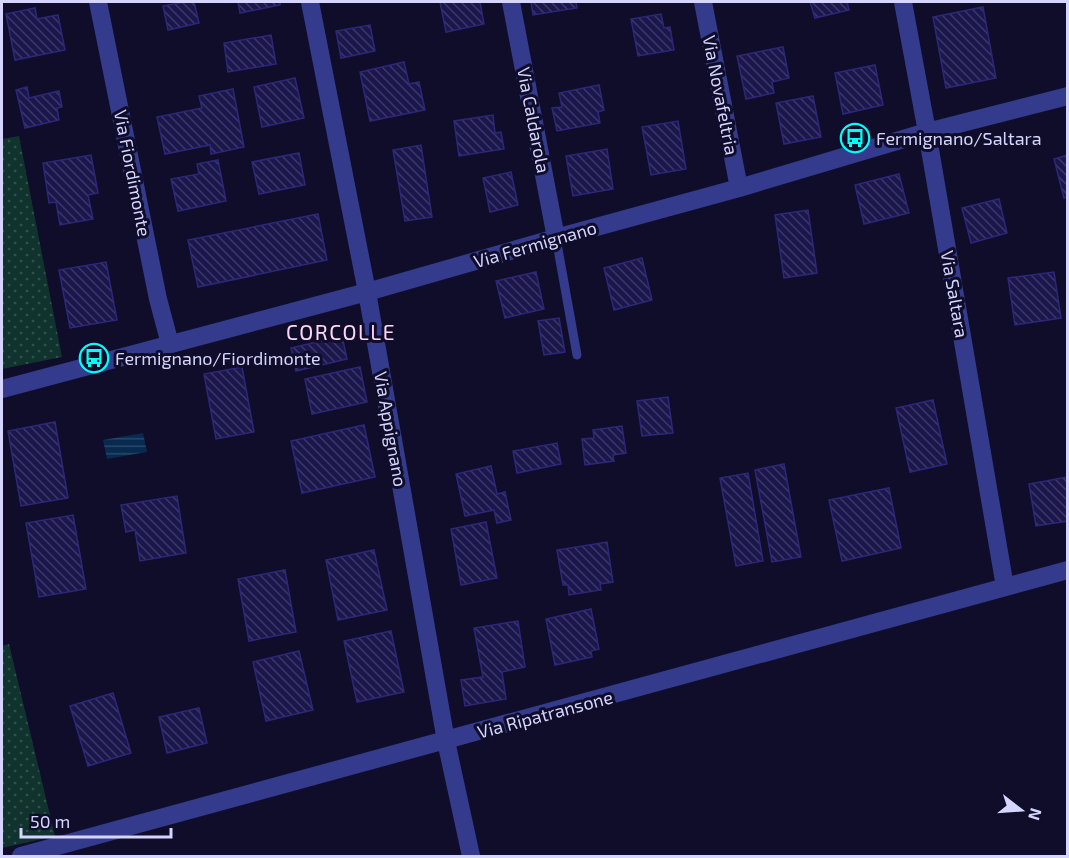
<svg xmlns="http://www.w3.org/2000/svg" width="1069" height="858" font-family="'Exo 2',sans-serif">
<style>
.green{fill:url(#green-dots)}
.water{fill:url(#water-rules)}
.building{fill:url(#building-back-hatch);stroke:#2d277a;stroke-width:1.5}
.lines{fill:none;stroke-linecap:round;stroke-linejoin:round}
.lane{stroke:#343b8c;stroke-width:9}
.street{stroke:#343b8c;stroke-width:18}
.labels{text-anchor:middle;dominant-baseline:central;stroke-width:6;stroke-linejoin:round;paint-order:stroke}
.street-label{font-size:18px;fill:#d5d5ff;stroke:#0f0d29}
.poi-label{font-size:18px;fill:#d5d5ff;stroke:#0f0d29;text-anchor:start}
.quarter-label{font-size:21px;letter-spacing:1.5px;fill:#ffd7f5;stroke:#0f0d29}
</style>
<defs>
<pattern id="green-dots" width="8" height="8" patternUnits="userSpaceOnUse" patternTransform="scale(1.5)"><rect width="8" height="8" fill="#10332e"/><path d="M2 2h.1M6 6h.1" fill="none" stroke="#32504d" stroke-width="1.8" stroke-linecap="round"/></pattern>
<pattern id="water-rules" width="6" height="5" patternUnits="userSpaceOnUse" patternTransform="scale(1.5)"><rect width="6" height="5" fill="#072a4e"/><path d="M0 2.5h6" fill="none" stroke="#2a4869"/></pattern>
<pattern id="building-back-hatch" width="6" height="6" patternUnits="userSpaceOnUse" patternTransform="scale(1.5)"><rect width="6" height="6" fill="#1b174c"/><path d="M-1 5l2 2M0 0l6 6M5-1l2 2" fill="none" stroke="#3b3867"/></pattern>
</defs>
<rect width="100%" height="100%" fill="#0f0d29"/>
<path class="green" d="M 19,136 L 62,357 L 2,369 L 2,139 Z
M 9,644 L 55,836 L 2,848 L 2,646 Z"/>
<path class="water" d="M 143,433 L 147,452 L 107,459 L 103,440 Z"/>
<path class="building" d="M 184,2 L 194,2 L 199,23 L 168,30 L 163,6 Z
M 238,2 L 280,2 L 280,5 L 240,13 Z
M 440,2 L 480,2 L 484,24 L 446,32 Z
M 531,2 L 576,2 L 577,8 L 533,15 Z
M 810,2 L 847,2 L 849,10 L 815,18 Z
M 983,7 L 996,78 L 946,88 L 933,17 Z
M 35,8 L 37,19 L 58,15 L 65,50 L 15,60 L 6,14 Z
M 661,14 L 664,28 L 670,27 L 674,50 L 638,56 L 631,19 Z
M 370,25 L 375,51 L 341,58 L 336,31 Z
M 271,35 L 276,64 L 228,72 L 224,43 Z
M 783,47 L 789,78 L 772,82 L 774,93 L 746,99 L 737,56 Z
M 404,62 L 409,84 L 419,82 L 425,110 L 370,121 L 360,72 Z
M 875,65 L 883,105 L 843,114 L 835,73 Z
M 295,78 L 304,118 L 262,127 L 254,87 Z
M 599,85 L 604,110 L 598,112 L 600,123 L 557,131 L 552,108 L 562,107 L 559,93 Z
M 27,87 L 29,98 L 59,91 L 62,107 L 57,108 L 59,120 L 25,128 L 16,90 Z
M 233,89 L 244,147 L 211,154 L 210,145 L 165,154 L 157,117 L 202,108 L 199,96 Z
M 813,96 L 821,137 L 784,144 L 776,103 Z
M 493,115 L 495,133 L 501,132 L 504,149 L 459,156 L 454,121 Z
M 678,121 L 686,169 L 651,175 L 642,127 Z
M 421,145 L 432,217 L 405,221 L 393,150 Z
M 607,149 L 613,189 L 573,196 L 566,156 Z
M 299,153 L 305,185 L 259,194 L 252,162 Z
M 91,155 L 98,193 L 88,195 L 93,219 L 60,225 L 56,202 L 49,203 L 43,163 Z
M 1068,155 L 1068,197 L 1064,198 L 1054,159 Z
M 218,160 L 226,201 L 178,211 L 171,179 L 199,174 L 197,164 Z
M 511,172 L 518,205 L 490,212 L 483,178 Z
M 899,174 L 909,213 L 864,224 L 855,185 Z
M 999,199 L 1007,233 L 971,243 L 962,208 Z
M 808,210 L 817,273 L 784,278 L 775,215 Z
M 318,214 L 327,260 L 198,287 L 188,240 Z
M 642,258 L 652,300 L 614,310 L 604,268 Z
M 106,262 L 117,320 L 70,328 L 59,270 Z
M 536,272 L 544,309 L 505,318 L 496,281 Z
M 1054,272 L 1061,318 L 1015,325 L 1008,278 Z
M 559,318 L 565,352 L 544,355 L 538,321 Z
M 342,336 L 347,359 L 296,371 L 291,348 Z
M 242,367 L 254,432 L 216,439 L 204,374 Z
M 360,367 L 367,402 L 312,414 L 305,379 Z
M 668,397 L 673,433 L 642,436 L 637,401 Z
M 933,400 L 947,464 L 910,472 L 896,408 Z
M 55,422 L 68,498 L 21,506 L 8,431 Z
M 364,425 L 375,477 L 302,493 L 291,441 Z
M 622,426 L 626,453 L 613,455 L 614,461 L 585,465 L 582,439 L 594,438 L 593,430 Z
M 557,443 L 561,464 L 517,473 L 513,451 Z
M 784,464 L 801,557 L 772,562 L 755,470 Z
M 491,466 L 497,494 L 505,492 L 511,520 L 497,523 L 494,510 L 465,516 L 456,474 Z
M 748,473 L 763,561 L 736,566 L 720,478 Z
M 1068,477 L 1068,521 L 1036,526 L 1029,484 Z
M 889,488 L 901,548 L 842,561 L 829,500 Z
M 177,496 L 186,553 L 140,561 L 135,530 L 126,532 L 121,505 Z
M 73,515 L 86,589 L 39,597 L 26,523 Z
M 486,522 L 497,578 L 461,585 L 451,529 Z
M 607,542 L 613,582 L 600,584 L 601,590 L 569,595 L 568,585 L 563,585 L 557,550 Z
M 374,550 L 387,610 L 338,620 L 326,560 Z
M 285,570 L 296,632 L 249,641 L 238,579 Z
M 591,609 L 599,649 L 591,651 L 592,657 L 555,665 L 546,619 Z
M 518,621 L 525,667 L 502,672 L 506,699 L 465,706 L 461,680 L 483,677 L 474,628 Z
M 391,631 L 404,692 L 357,702 L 344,641 Z
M 299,651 L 313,710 L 266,721 L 253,662 Z
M 113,693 L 131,753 L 88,766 L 70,706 Z
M 199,708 L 207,743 L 167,753 L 159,717 Z"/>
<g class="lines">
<path class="lane" d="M 556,238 L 577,355"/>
<path class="street" d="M 98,2 L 158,299 L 170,344
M 310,2 L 367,292 L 446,741 L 471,856
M 511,2 L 556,238
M 703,2 L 739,188
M 903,2 L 927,132 L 1005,587
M 2,389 L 367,292 L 556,238 L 739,188 L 927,132 L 1068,96
M 21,856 L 1068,570"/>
</g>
<defs>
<g id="bus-ring" transform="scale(1.5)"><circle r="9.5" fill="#0f0d29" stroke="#01fff9" stroke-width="1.5"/><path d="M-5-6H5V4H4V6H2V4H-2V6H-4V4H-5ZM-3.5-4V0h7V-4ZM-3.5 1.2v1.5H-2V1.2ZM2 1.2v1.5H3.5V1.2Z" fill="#01fff9"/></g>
</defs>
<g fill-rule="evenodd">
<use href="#bus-ring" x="855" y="138"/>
<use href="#bus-ring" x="94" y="358"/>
</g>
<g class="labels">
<g class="street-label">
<text transform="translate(721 95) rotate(79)">Via Novafeltria</text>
<text transform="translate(534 120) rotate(79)">Via Caldarola</text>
<text transform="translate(133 173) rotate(79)">Via Fiordimonte</text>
<text transform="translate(535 244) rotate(-16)">Via Fermignano</text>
<text transform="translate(955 294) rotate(80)">Via Saltara</text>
<text transform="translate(391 429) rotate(80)">Via Appignano</text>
<text transform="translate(545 714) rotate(-15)">Via Ripatransone</text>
</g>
<g class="poi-label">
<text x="876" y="138">Fermignano/Saltara</text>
<text x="115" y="358">Fermignano/Fiordimonte</text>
</g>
<g class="quarter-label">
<text x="341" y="331">CORCOLLE</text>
</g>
</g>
<rect width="1069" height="858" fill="none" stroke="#d5d5ff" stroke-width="6"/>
<g transform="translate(1021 810) rotate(107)" stroke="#0f0d29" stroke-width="4.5" paint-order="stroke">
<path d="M0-4.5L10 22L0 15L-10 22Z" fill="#d5d5ff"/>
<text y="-9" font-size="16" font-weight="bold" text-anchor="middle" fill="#d5d5ff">N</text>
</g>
<path d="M21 828v9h150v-9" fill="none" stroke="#d5d5ff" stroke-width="3"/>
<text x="30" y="828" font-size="18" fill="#d5d5ff" stroke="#0f0d29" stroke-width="4.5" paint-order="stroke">50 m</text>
</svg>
